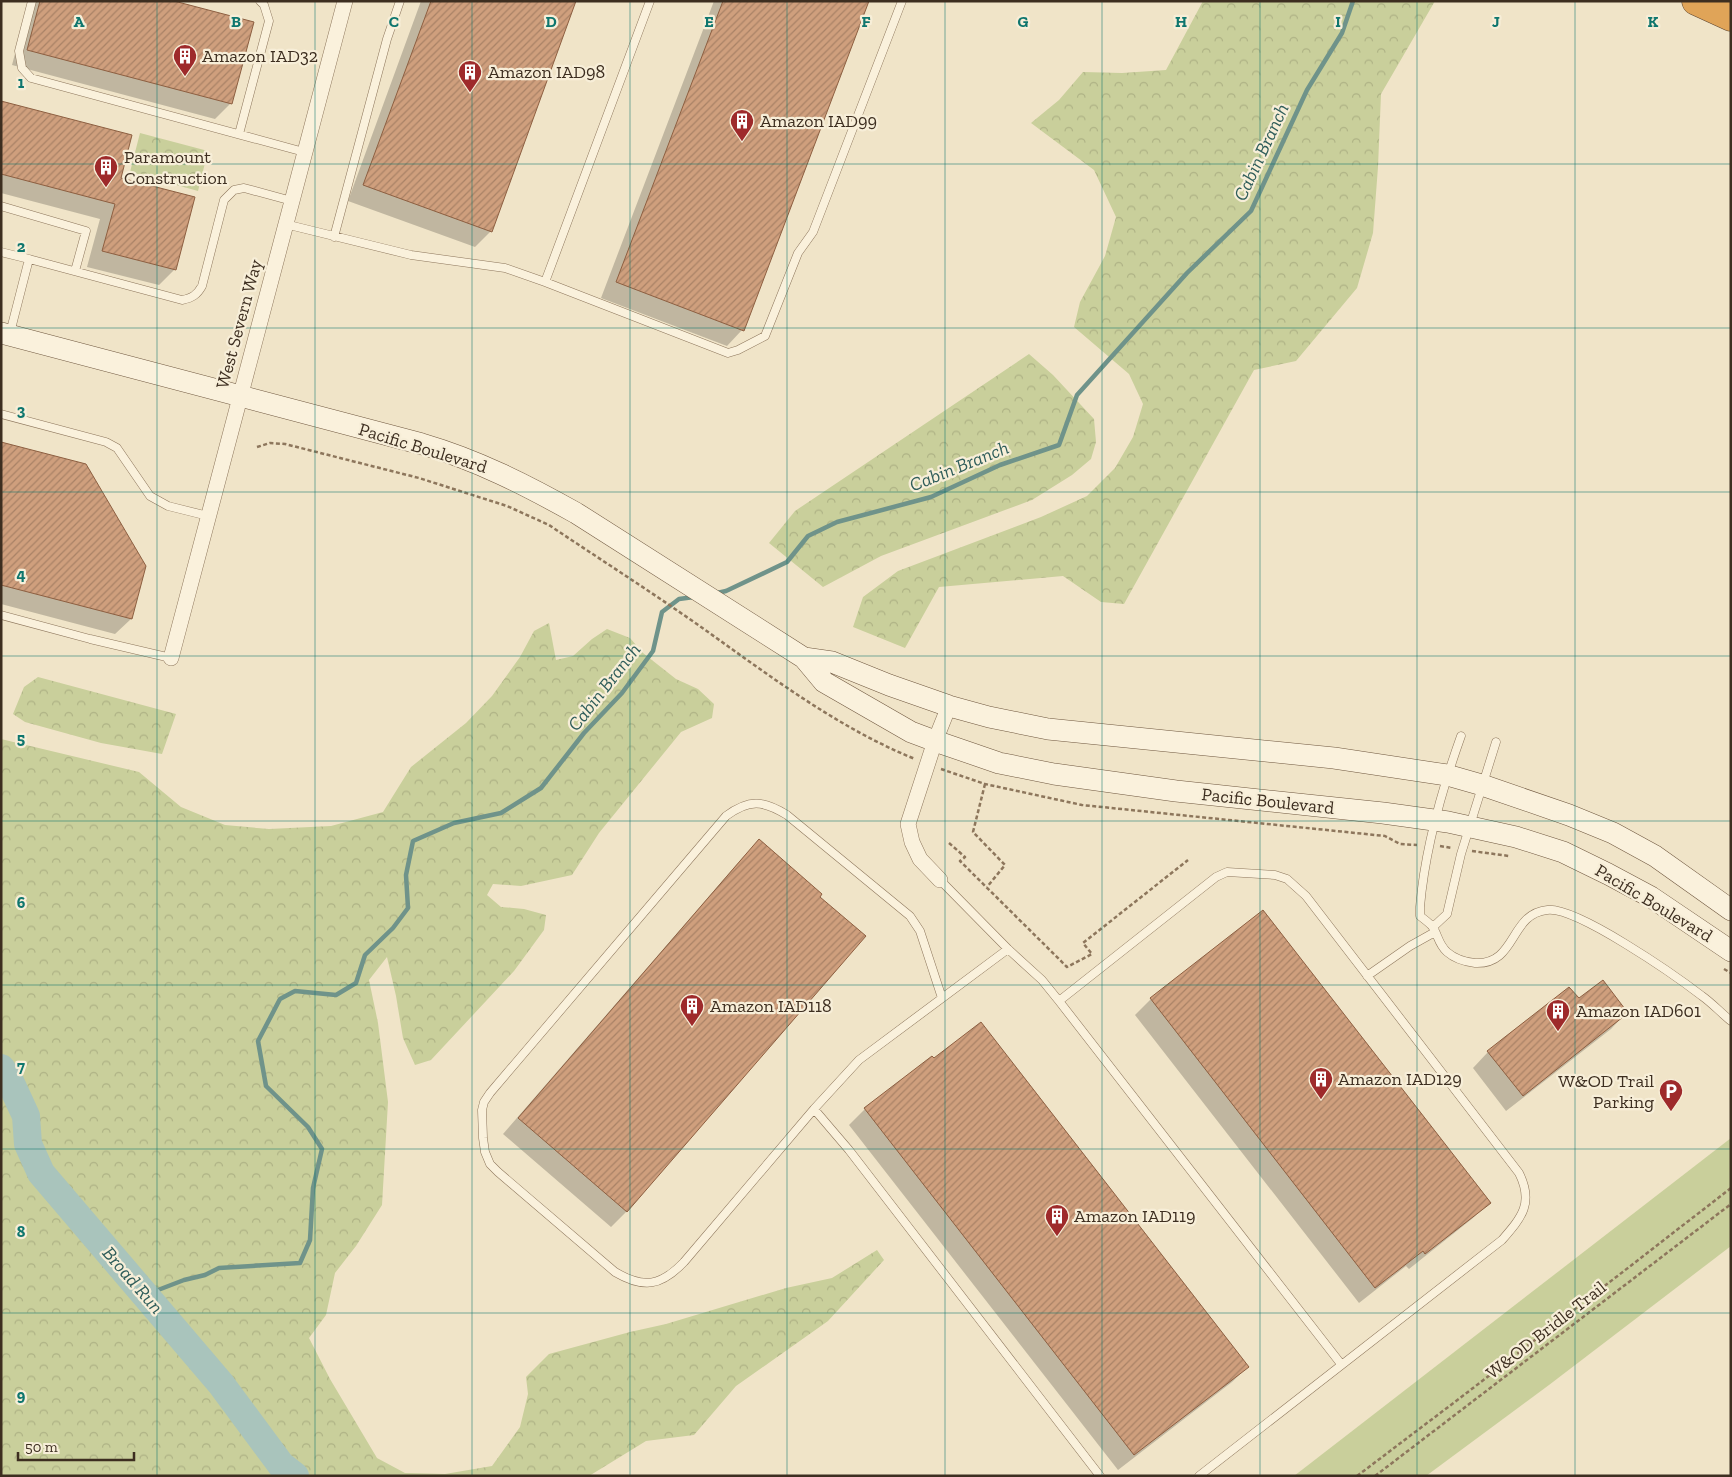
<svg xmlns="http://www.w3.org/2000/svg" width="1732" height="1477" font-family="'Zilla Slab',serif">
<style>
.green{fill:#c9cf9b}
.forest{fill:url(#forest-crowns)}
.shadow{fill:#0003}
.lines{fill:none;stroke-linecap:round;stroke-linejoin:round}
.stream{stroke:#6f938a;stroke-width:4.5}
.river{stroke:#a9c4bc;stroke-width:28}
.building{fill:url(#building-hatch);stroke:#8d5f41}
.service-casing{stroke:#8d765c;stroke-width:9}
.minor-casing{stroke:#8d765c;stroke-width:16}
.secondary-casing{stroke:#6f573f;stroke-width:22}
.motorway-casing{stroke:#5b4430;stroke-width:29}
.path{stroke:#8d765c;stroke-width:2.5;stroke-dasharray:4 2.5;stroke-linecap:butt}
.service{stroke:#faf1dc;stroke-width:8}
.minor{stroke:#faf1dc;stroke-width:15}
.secondary{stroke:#faf1dc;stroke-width:21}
.motorway{stroke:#e0a458;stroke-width:28}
.grid{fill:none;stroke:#0f766e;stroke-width:1;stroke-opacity:0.55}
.labels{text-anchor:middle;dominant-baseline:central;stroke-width:4.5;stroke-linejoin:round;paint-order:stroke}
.poi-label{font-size:18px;fill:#3d2e20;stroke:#f7eed8;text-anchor:start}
.street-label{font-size:18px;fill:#3d2e20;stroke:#f7eed8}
.water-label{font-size:19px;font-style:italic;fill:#2f5d5a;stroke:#f7eed8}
.grid-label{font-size:16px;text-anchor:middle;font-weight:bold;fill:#0f766e;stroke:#f7eed8;stroke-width:4.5;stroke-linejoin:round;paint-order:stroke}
</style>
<defs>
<pattern id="forest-crowns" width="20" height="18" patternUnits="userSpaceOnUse" patternTransform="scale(1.25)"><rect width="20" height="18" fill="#c9cf9b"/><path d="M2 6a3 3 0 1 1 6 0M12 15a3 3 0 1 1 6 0" fill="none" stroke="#aeb285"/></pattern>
<pattern id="building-hatch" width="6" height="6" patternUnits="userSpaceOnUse" patternTransform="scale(1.25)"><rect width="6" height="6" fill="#cf9f7d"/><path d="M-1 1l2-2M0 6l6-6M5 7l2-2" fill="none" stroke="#a98266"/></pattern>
</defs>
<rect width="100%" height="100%" fill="#f0e4c8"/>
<path class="green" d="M 1731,1138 L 1731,1246 L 1549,1385 L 1426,1476 L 1294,1476 Z"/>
<path class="forest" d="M 1203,1 L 1435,1 L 1381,94 L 1378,167 L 1373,233 L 1357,288 L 1296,361 L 1254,370 L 1124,604 L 1101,602 L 1063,576 L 939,587 L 905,648 L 853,627 L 863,597 L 898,571 L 1041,517 L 1087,496 L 1115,468 L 1133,437 L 1143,404 L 1129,374 L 1074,327 L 1080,302 L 1105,256 L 1116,217 L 1094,170 L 1031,123 L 1059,100 L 1083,72 L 1122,73 L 1166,70 Z
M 140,133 L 208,151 L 198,191 L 130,172 Z
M 1029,354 L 1053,375 L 1094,419 L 1096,442 L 1091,459 L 1072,475 L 1032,500 L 881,556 L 823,587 L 769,543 L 795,511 Z
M 549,623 L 556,660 L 573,656 L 592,639 L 607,629 L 630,638 L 643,653 L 676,679 L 698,689 L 714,704 L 712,718 L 681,732 L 599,833 L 572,875 L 521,886 L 493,884 L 487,895 L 501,907 L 524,909 L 546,915 L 544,930 L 514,971 L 431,1060 L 415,1065 L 403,1038 L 396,996 L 387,957 L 369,980 L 378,1023 L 388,1102 L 382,1205 L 356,1246 L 335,1273 L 326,1315 L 309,1338 L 330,1379 L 377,1458 L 405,1473 L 445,1474 L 492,1466 L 520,1427 L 528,1394 L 526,1377 L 549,1354 L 630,1332 L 666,1324 L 786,1288 L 832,1278 L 877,1250 L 884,1260 L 828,1321 L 736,1386 L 694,1435 L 646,1441 L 589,1476 L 1,1476 L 1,739 L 139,772 L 181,807 L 225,825 L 269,829 L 331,826 L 383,812 L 411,767 L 466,723 L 492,696 L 520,657 L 534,631 Z
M 38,677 L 176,714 L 162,754 L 101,743 L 25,722 L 13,714 L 24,687 Z"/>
<path class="shadow" d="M 29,1 L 169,1 L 231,103 L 215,119 L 12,65 Z
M 421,1 L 575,1 L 491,231 L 475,247 L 348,201 Z
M 714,1 L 867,1 L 742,330 L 727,346 L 601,298 Z
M 1,102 L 119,179 L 174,270 L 159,285 L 87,267 L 100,219 L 1,193 Z
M 1,443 L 131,619 L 115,634 L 1,604 Z
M 759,841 L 818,897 L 864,937 L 626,1212 L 611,1227 L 503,1134 L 743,857 Z
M 1151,999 L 1489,1202 L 1473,1218 L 1409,1269 L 1406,1266 L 1359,1303 L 1135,1015 Z
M 1578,1000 L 1626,1013 L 1611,1029 L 1506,1111 L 1473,1068 L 1488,1052 Z
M 865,1109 L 1247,1367 L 1232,1382 L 1118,1470 L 849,1125 Z"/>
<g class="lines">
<path class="stream" d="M 717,593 L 726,591 L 787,562 L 808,536 L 837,522 L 931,497 L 1000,465 L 1059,445 L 1077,395 L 1187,273 L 1251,211 L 1307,90 L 1342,33 L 1353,1
M 145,1295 L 184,1280 L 205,1275 L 219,1268 L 300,1263 L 310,1240 L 313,1188 L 322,1149 L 308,1127 L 266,1086 L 258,1041 L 280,999 L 295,991 L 336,995 L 356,983 L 365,955 L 393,928 L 408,908 L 406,875 L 413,841 L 454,823 L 501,813 L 541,788 L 584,733 L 622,693 L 653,651 L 662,612 L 679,599 L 694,597"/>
<path class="river" d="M 1,1068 L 9,1079 L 26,1116 L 28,1144 L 41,1173 L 221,1384 L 281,1465 L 295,1476"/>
</g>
<path class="building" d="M 40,1 L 174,1 L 254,22 L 232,104 L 27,50 Z
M 431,1 L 576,1 L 492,232 L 363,185 Z
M 723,1 L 869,1 L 744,331 L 616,282 Z
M 1,101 L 132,135 L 121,178 L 195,197 L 176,270 L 102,251 L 115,204 L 1,174 Z
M 1,442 L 86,464 L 146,566 L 132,619 L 1,585 Z
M 759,839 L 822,894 L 820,897 L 866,936 L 627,1212 L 518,1118 Z
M 1263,910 L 1491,1203 L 1425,1254 L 1423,1251 L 1375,1288 L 1150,998 Z
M 1603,980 L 1628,1013 L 1523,1096 L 1487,1051 L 1569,987 L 1579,998 Z
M 981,1022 L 1249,1367 L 1134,1455 L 864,1108 L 932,1056 L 934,1058 Z"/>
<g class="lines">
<g class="service-casing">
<path id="service" d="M 32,1 L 19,51 L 22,68 L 31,78 L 304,152
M 239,134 L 269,21 L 264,5 L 260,1
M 1,206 L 86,231 L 75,271
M 285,224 L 411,255 L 505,268 L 545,282 L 728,353 L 738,350 L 765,336 L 798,253 L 813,232 L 902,1
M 334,237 L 387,39 L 400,1
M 1,252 L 29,259
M 545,282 L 650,1
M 10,333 L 29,259 L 182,300 C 192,298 197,295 202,286 L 224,200 L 234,190 L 244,188 L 292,201
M 1,414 L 106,442 L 117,448 L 150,496 L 168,506 L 208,516
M 1,615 L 90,639 L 171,658
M 1461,736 C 1441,792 1425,848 1420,907 L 1420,916 C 1424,919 1429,923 1432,926 C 1438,934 1438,944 1447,952 C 1455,959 1466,962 1475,963 C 1517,965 1509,914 1547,910 C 1576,906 1676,976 1702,996 C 1712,1003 1721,1013 1731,1021
M 940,880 L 1008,949 L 1042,980 L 1059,1001 L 1341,1364
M 1433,927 L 1447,914 L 1461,854 L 1496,742
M 1367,976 L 1410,946 L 1435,932
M 942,998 L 920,931 L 910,916 L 787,815 C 763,800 749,799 726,816 L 490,1093 L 484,1102 L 482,1110 L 483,1138 L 485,1152 L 490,1164 L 498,1172 L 615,1272 C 644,1289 661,1286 684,1262 L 814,1109 L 859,1060 L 1008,949
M 1059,1001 L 1216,877 L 1227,872 L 1275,875 L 1287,879 L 1306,896 L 1519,1173 C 1534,1203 1522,1217 1502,1240 L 1199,1476
M 814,1109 L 849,1150 L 1100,1476"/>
</g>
<g class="minor-casing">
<path id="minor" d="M 171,658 L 345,1
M 940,880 L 920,859 L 912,842 L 908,824 L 935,741 L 949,706"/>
</g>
<g class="secondary-casing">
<path id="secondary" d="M 1,333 L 422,444 C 477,460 526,485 576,513 L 804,658 L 824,682 L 911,732 L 935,741 L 999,763 L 1054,774 L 1176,791 L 1383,813 L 1448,822 L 1516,837 L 1563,852 L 1608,874 L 1651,897 L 1731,951
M 804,658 L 832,662 L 889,685 L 949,706 L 989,717 L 1048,729 L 1334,758 L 1447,775 L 1482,785 L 1569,815 L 1613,833 L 1655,856 L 1731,910"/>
</g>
<g class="motorway-casing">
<path id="motorway" d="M 1696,1 L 1731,17"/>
</g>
<path class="path" d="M 257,447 L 270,443 L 285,444 L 419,478 L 507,506 L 549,525 C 604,562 661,598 715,637 C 778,682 843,730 915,759
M 941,769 L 985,784 L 1082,805 L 1385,836 L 1400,844 L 1417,845
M 985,784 L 973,832 L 1005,865 L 987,887
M 949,843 L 965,857 L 960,861 L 1067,967 L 1092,954 L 1083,943 L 1188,860
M 1440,846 L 1452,848
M 1472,851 L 1509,856
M 1724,969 L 1731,973
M 1357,1476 L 1464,1395 L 1731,1188
M 1375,1476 L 1731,1204"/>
<use href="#service" class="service"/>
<use href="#minor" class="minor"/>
<use href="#secondary" class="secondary"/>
<use href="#motorway" class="motorway"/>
</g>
<path class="grid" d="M 157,1 L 157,1476M 315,1 L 315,1476M 472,1 L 472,1476M 630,1 L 630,1476M 787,1 L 787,1476M 945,1 L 945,1476M 1102,1 L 1102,1476M 1260,1 L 1260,1476M 1417,1 L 1417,1476M 1575,1 L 1575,1476M 1,164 L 1731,164M 1,328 L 1731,328M 1,492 L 1731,492M 1,656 L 1731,656M 1,821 L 1731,821M 1,985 L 1731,985M 1,1149 L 1731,1149M 1,1313 L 1731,1313"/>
<defs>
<g id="building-pin" transform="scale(1.25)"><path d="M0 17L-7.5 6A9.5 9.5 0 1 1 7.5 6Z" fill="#9e2a2b" stroke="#f7eed8"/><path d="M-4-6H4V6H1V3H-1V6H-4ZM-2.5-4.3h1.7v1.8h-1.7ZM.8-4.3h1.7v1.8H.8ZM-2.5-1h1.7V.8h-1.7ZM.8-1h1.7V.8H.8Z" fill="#fff"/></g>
<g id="parking-pin" transform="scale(1.25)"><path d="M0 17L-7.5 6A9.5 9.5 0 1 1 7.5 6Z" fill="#9e2a2b" stroke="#f7eed8"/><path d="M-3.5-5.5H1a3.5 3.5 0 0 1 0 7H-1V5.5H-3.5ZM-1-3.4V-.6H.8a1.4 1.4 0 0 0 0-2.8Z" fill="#fff"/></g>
</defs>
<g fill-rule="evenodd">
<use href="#building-pin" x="185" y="56"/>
<use href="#building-pin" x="470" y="72"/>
<use href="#building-pin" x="742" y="121"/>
<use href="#building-pin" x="106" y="167"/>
<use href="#building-pin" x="692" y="1006"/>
<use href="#building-pin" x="1558" y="1011"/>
<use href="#building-pin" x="1321" y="1079"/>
<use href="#parking-pin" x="1671" y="1091"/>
<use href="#building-pin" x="1057" y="1216"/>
</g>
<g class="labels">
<g class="poi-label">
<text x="202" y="56">Amazon IAD32</text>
<text x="488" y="72">Amazon IAD98</text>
<text x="760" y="121">Amazon IAD99</text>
<text x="124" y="157">Paramount<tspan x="124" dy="21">Construction</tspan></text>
<text x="710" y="1006">Amazon IAD118</text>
<text x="1576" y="1011">Amazon IAD601</text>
<text x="1338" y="1079">Amazon IAD129</text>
<text x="1654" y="1081" text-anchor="end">W&amp;OD Trail<tspan x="1654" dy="21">Parking</tspan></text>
<text x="1074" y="1216">Amazon IAD119</text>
</g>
<g class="street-label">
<text transform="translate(239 324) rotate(-75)">West Severn Way</text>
<text transform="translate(423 448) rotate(17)">Pacific Boulevard</text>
<text transform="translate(1268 801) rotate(6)">Pacific Boulevard</text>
<text transform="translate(1654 903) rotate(31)">Pacific Boulevard</text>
<text transform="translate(1546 1330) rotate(-38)">W&amp;OD Bridle Trail</text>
</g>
<g class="water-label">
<text transform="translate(1261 152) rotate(-65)">Cabin Branch</text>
<text transform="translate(959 466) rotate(-22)">Cabin Branch</text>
<text transform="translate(604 687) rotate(-52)">Cabin Branch</text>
<text transform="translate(133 1280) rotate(49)">Broad Run</text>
</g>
</g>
<g class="grid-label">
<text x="79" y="27">A</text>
<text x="236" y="27">B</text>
<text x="394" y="27">C</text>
<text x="551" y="27">D</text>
<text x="709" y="27">E</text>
<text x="866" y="27">F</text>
<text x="1023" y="27">G</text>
<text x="1181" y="27">H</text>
<text x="1338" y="27">I</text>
<text x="1496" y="27">J</text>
<text x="1653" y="27">K</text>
<text x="21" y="88">1</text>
<text x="21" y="252">2</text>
<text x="21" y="416">3</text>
<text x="21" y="580">4</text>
<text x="21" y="744">5</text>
<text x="21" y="908">6</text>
<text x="21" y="1072">7</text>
<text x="21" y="1237">8</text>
<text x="21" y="1401">9</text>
</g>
<rect width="1732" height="1477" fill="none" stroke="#3d2e20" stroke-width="5"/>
<path d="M18 1452v8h116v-8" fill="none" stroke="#3d2e20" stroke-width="2.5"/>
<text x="25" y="1452" font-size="15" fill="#3d2e20" stroke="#f7eed8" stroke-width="4" paint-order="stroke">50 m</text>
</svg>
